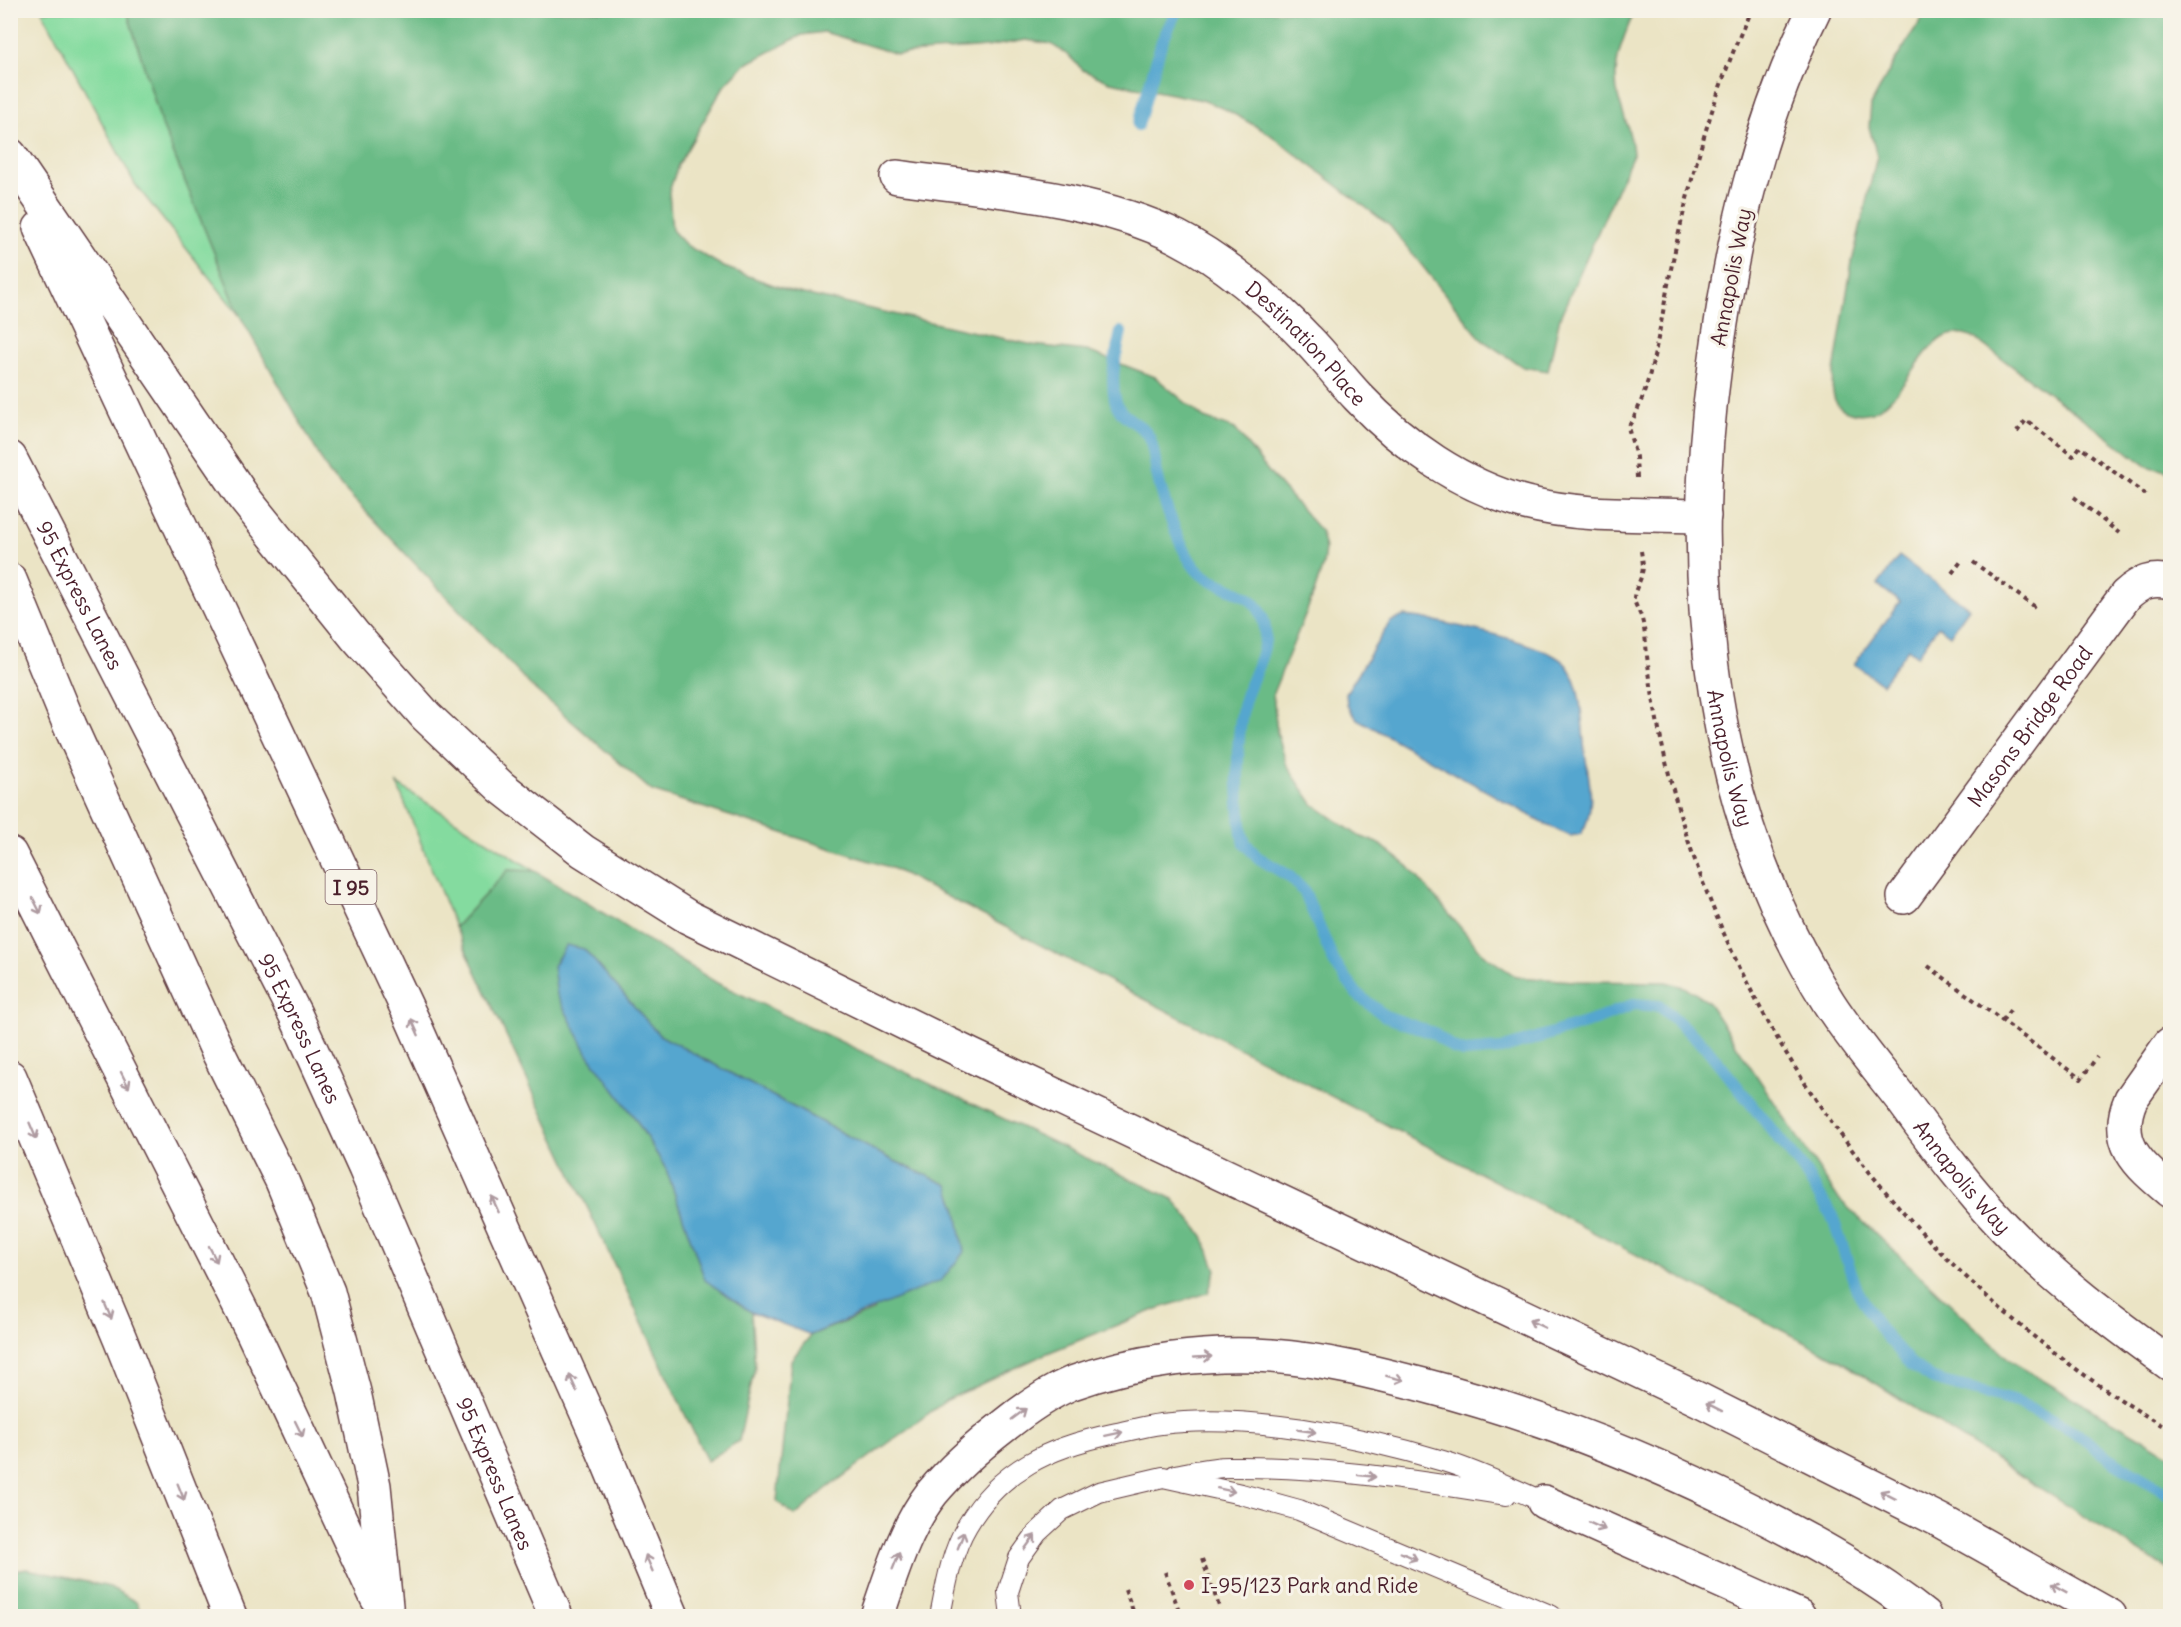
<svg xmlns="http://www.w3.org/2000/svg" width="2181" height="1627" font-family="Delius,sans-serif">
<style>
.green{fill:#84db9f;stroke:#677d65;stroke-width:1.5}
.forest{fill:#6bbb86;stroke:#5a6d58;stroke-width:1.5}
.water{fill:#54a6cf;stroke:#4f627d;stroke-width:1.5}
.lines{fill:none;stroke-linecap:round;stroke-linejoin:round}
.stream{stroke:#54a6cf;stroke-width:12}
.lane-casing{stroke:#623d42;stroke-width:22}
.street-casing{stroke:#623d42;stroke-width:36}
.secondary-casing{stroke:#623d42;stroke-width:36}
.highway-casing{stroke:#623d42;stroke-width:36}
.path{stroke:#623d42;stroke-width:4;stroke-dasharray:4.5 4.5;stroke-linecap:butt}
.lane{stroke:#fff;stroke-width:20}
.street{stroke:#fff;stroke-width:33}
.secondary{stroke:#fff;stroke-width:33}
.highway{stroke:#fff;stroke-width:33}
.oneway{stroke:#ae9aa0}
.poi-dot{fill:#d1495b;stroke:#f7f3e8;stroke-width:2}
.labels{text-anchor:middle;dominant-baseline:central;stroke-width:6;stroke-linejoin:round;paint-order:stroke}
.shield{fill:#f7f3e8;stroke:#7e5f64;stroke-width:1.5}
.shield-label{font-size:20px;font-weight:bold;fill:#4a1f2b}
.street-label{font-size:21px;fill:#4a1f2b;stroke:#f7f3e8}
.poi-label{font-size:21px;fill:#4a1f2b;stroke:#f7f3e8;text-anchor:start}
</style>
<rect width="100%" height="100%" fill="#f7f3e8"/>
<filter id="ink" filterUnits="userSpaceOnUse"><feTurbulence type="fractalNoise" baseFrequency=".0167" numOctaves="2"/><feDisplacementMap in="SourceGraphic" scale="12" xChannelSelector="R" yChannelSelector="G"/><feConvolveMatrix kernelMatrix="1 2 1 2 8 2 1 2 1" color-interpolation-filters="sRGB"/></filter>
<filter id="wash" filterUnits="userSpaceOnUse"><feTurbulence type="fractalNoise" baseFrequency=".008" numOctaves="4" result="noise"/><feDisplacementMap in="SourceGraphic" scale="24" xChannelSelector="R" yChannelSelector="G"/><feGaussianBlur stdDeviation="1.35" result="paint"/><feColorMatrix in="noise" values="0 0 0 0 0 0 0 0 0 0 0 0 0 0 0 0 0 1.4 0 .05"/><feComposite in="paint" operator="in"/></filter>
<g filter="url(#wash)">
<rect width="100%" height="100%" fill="#ebe4c5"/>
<path class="green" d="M 42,11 L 127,11 L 162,125 L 240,316 L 135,184 Z
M 397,784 L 535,871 L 508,870 L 455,927 Z"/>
<path class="forest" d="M 127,11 L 1635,11 C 1622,39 1610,69 1619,100 C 1624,118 1632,134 1633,154 L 1560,317 L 1548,371 L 1523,367 L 1482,340 L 1390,226 L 1268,133 L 1225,109 L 1202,100 L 1110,82 L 1083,70 L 1069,56 L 1051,44 L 1026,40 L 987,47 L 897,54 L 824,32 L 802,35 L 744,65 L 724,86 L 678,165 L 669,192 L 672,230 L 686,245 L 724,267 L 790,291 L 1033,345 L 1087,351 L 1155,377 L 1204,418 L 1235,429 L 1272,476 L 1320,530 L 1325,548 L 1323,565 L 1314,593 L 1273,693 L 1277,732 L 1287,766 L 1313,804 L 1359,836 L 1378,843 L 1408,866 L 1484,955 L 1517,977 L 1574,981 L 1666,982 L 1687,988 L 1707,1001 L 1838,1198 L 2012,1362 L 2170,1455 L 2170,1571 L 1841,1361 L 892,868 L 652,791 L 532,687 L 329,473 L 240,316 L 162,125 Z
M 1927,11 L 2170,11 L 2170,472 L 2147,466 L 1974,338 C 1964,334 1952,332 1942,338 C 1912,357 1893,426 1850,412 C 1835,408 1833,398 1832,384 L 1852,262 L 1877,156 L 1869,127 L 1871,105 L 1893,64 Z
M 508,870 L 535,871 L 717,983 L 1173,1199 L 1203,1236 L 1216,1270 L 1208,1293 L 1157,1309 L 1045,1354 L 947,1400 L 826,1489 L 795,1516 L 777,1501 L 791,1360 L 811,1335 L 873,1311 L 948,1185 L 892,1160 L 659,1035 L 584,950 L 635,1118 L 666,1169 L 705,1279 L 751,1312 L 755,1367 L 739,1441 L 707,1461 L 455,927 Z
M 27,1569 L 110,1587 L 136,1602 L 143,1616 L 18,1616 L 11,1602 L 11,1571 Z"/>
<path class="water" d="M 1899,556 L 1969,608 L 1950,635 L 1938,626 L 1917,656 L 1908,649 L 1882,684 L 1854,664 L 1900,602 L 1878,585 Z
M 1404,616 L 1421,618 C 1452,625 1552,643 1568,667 C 1583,690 1582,727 1585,753 C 1589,781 1597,809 1581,834 L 1570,836 L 1549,826 L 1357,719 L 1347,705 L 1346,693 L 1390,622 Z
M 566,945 L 584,949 L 659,1035 L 892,1160 L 948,1185 L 957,1211 L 964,1252 L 942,1280 L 811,1335 L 751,1312 L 705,1280 L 666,1169 L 635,1118 L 588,1054 L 557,995 L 553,966 Z"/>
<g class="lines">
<path class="stream" d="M 1138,125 L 1162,41 L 1177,10
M 1121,332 C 1116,355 1110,375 1115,399 C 1119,420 1142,421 1150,439 C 1154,450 1155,463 1157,474 C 1163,500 1180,551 1197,570 C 1216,590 1253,588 1262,616 C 1274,649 1249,676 1243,707 C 1235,749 1237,792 1242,834 L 1245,843 L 1257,857 L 1289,876 L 1304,891 L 1334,962 L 1357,994 L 1385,1016 L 1433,1033 L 1453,1048 L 1464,1052 L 1501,1049 L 1598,1019 L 1634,1004 L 1660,1006 L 1705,1046 L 1803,1169 L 1832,1216 L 1857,1290 L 1880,1329 L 1913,1366 L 1933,1379 L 2016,1402 L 2072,1430 L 2110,1459 L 2170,1495"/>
</g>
</g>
<g filter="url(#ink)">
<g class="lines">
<g class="lane-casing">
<path id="lane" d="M 1175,1475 C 1192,1472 1211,1467 1229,1467 C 1321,1466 1415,1480 1506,1495
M 940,1616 C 946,1586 951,1553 967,1526 C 1000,1469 1051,1447 1112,1434 C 1128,1431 1144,1426 1161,1424 C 1247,1413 1360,1436 1443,1461 C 1477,1471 1511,1488 1544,1502
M 1011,1616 L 1008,1592 L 1019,1558 L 1037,1533 L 1062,1510 L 1099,1492 L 1163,1477 L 1241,1494 L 1299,1510 L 1552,1616"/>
</g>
<g class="street-casing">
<g id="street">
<path id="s1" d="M 897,177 C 984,189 1098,197 1177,237 C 1222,260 1272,302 1307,339 C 1325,357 1340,378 1358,397 C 1403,445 1462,486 1526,503 C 1581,517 1647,514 1704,516"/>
<path id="s2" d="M 1904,897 L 2126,595 C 2140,582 2152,578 2170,582"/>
<path d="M 2170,1044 L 2131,1099 C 2112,1143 2139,1165 2170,1191"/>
</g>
</g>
<g class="secondary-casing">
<g id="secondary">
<path id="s3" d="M 1814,10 C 1759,122 1731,242 1715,365 C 1685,584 1709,812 1829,1003 C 1851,1037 1878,1069 1903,1101 C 1935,1145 1967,1188 2004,1227 C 2054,1279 2112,1322 2170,1364"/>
</g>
</g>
<g class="highway-casing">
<g id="highway">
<path d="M 10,155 L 244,498 L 355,636 L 426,716 L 501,787 L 583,851 L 688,917 L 970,1055 L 1702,1401 L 1939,1520 L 2110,1616"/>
<path d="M 40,228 L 412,1019 L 597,1436 L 672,1616"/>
<path id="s4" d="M 10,458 L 295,1014 L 365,1168 L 556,1616"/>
<path d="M 10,580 L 70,726 L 217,1050 L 282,1181 L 328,1292 L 354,1392 L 374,1486 L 387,1616"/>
<path d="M 10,854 L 253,1333 L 377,1598"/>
<path d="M 10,1077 L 120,1339 L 230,1616"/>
<path d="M 1544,1502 L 1799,1616"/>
<path d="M 877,1616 C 891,1576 905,1527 932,1493 C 953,1468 978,1446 1004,1426 C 1024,1410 1048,1393 1072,1383 C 1133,1361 1207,1351 1272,1356 C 1324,1360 1373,1372 1423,1385 C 1539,1415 1650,1459 1756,1513 C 1815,1543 1873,1575 1924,1616"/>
</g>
</g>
<path class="path" d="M 2017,432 L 2026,420 L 2073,456 L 2080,447 L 2147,496
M 1637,478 L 1636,457 L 1628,427 C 1654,390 1663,302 1674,255 C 1692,171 1715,89 1751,10
M 2074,497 L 2119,533
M 1641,551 C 1642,558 1644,566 1642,573 C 1641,581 1634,590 1634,598 C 1634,604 1640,612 1642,619 C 1645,631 1646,644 1647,656 C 1686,978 1891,1269 2170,1430
M 1973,562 L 2038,609
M 1952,573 L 1963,559
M 1928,966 L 2081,1079 L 2097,1057
M 2002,1021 L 2011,1009
M 1202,1559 L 1220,1609
M 1165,1572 L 1181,1616
M 1125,1589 L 1135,1616"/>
<use href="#lane" class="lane"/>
<use href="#street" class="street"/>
<use href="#secondary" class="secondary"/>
<use href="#highway" class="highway"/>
</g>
<defs><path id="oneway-shaft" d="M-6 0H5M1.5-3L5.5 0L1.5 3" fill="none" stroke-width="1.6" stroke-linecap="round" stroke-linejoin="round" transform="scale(1.5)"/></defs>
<g class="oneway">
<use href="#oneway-shaft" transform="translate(37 906) rotate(63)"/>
<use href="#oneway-shaft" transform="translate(415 1027) rotate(-114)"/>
<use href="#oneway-shaft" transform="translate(125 1080) rotate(63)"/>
<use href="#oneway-shaft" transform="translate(33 1131) rotate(67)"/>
<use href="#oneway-shaft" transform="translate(495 1204) rotate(-114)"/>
<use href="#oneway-shaft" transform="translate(213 1254) rotate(63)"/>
<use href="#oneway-shaft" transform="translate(108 1311) rotate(67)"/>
<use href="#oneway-shaft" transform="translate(1537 1324) rotate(-155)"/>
<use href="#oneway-shaft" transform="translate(1203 1357) rotate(-3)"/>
<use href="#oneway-shaft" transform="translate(1395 1378) rotate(14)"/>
<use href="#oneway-shaft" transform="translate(573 1383) rotate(-114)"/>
<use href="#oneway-shaft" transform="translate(1714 1407) rotate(-153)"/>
<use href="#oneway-shaft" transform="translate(1019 1414) rotate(-37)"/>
<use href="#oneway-shaft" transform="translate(299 1429) rotate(64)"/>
<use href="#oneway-shaft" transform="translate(1307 1431) rotate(8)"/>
<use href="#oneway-shaft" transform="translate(1114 1434) rotate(-12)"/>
<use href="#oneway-shaft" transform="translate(1367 1476) rotate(6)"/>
<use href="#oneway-shaft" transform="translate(1226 1490) rotate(12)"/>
<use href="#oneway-shaft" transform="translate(181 1492) rotate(68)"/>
<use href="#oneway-shaft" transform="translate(1888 1495) rotate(-153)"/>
<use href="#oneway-shaft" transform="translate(1597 1526) rotate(24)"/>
<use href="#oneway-shaft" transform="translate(961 1540) rotate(-69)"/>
<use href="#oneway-shaft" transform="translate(1030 1542) rotate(-54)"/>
<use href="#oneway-shaft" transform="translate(1409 1556) rotate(23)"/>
<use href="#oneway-shaft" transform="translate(896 1561) rotate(-68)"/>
<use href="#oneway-shaft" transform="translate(649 1563) rotate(-113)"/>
<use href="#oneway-shaft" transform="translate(2059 1588) rotate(-151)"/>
</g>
</g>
<circle class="poi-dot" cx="1189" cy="1585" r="6"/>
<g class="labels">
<rect class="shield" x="325.5" y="870" width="51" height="34" rx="4.5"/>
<g class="shield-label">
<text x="351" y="887">I 95</text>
</g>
<g class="street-label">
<text transform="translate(1731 277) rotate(-79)">Annapolis Way</text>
<text stroke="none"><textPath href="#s1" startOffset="456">Destination Place</textPath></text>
<text stroke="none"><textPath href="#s4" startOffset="154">95 Express Lanes</textPath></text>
<text stroke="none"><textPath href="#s2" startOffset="212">Masons Bridge Road</textPath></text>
<text stroke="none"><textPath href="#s3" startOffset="766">Annapolis Way</textPath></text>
<text stroke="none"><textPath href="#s4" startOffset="640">95 Express Lanes</textPath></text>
<text stroke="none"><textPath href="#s3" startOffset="1251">Annapolis Way</textPath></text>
<text stroke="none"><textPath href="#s4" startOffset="1126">95 Express Lanes</textPath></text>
</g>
<g class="poi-label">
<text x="1201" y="1585">I-95/123 Park and Ride</text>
</g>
</g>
<rect width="2181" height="1627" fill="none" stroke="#f7f3e8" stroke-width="36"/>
</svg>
